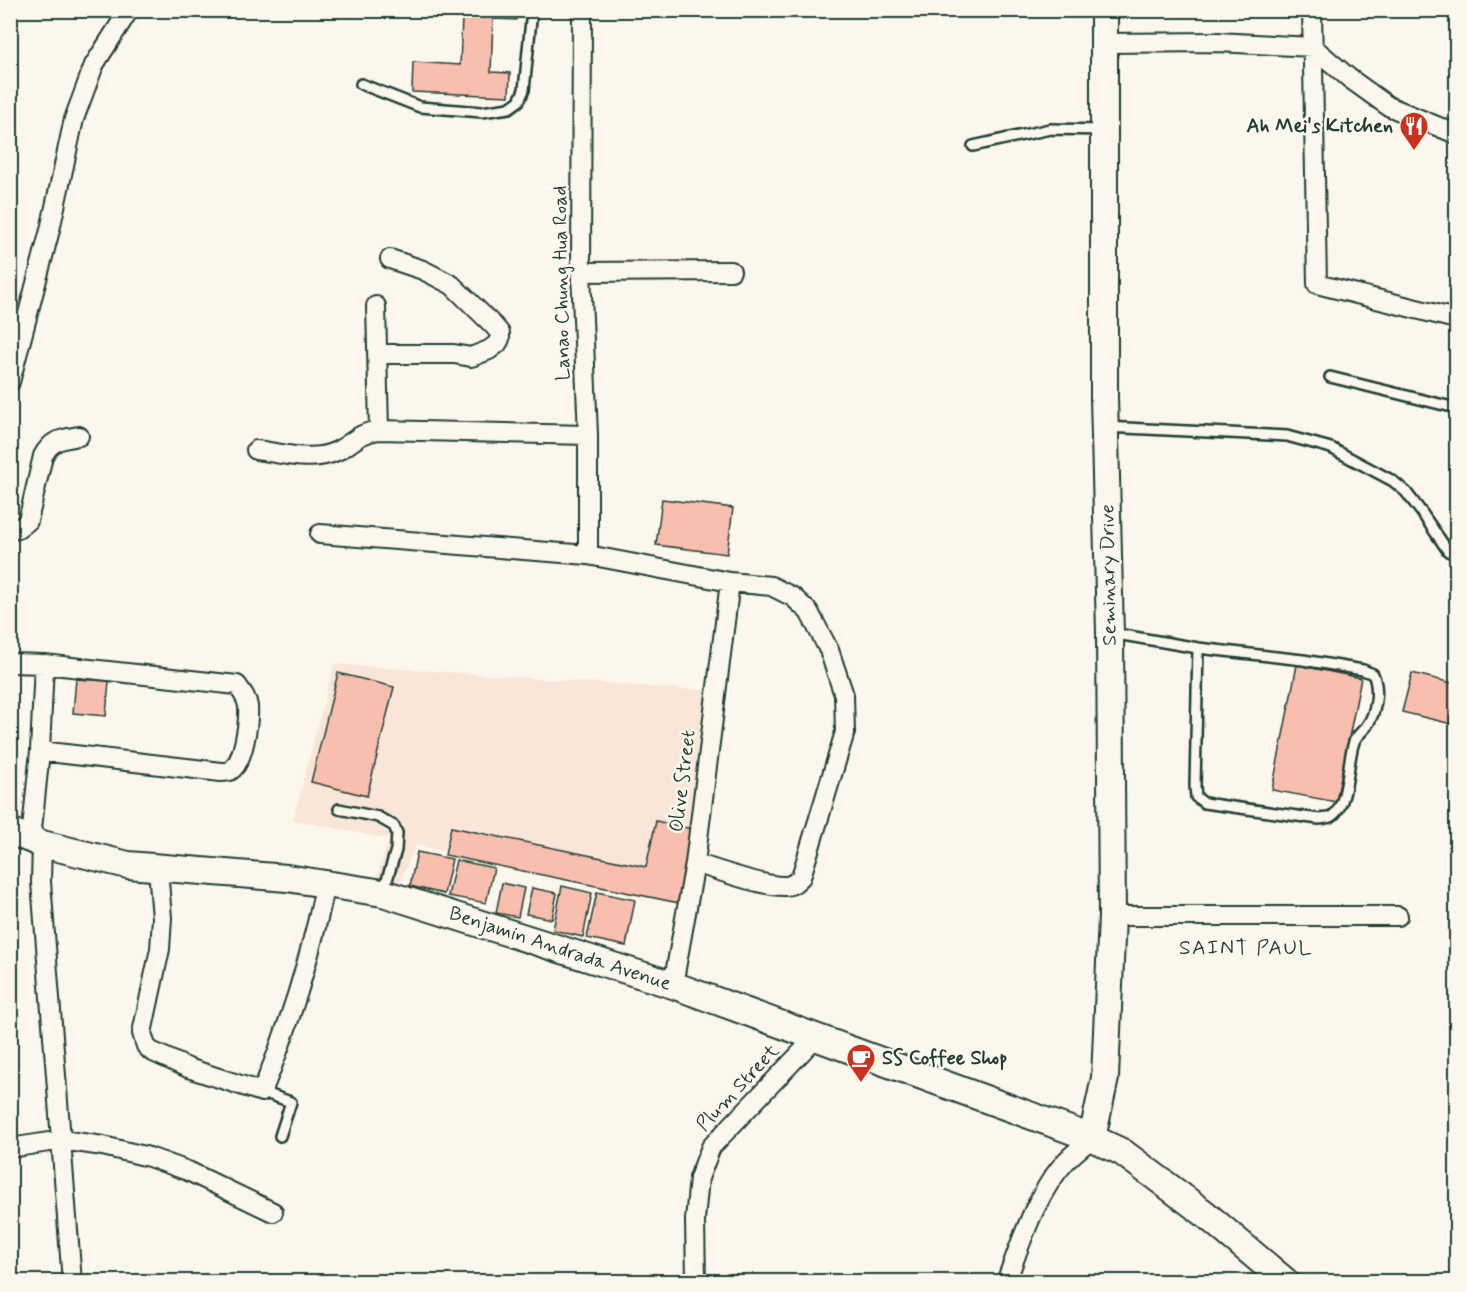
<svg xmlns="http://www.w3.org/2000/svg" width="1467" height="1292" font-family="Mynerve,sans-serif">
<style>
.built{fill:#fae6d9}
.building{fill:#f8bfae;stroke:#1f3d34;stroke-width:1.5}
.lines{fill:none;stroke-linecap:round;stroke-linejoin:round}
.lane-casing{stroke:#1f3d34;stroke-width:14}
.street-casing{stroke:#1f3d34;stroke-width:22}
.secondary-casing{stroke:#1f3d34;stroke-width:30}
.lane{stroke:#fbf7ec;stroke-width:9}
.street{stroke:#fbf7ec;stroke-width:18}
.secondary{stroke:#fbf7ec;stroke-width:26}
.labels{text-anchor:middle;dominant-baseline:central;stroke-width:5;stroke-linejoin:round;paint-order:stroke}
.poi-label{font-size:20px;font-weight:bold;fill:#1f3d34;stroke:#fbf7ec;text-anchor:end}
.street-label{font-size:20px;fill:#1f3d34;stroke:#fbf7ec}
.neighbourhood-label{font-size:21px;letter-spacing:1.5px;fill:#1f3d34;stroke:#fbf7ec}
</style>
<rect width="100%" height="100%" fill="#fbf7ec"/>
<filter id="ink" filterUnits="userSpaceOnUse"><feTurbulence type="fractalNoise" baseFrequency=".0167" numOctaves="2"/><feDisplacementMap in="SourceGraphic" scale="12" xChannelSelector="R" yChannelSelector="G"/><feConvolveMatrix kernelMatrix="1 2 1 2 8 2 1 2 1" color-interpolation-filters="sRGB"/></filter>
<g filter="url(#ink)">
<path class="built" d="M 334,664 L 712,691 L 679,903 L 416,845 L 399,884 L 376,879 L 389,839 L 293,820 Z"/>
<path class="building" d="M 412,10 L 516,10 L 516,20 L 493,19 L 491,72 L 510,73 L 509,96 L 412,92 L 413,62 L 460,65 L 462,18 L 412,15 Z
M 662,499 L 733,508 L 727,554 L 656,545 Z
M 1297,665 L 1361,678 L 1336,802 L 1272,790 Z
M 338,673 L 394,687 L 367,796 L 311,782 Z
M 1412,673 L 1456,684 L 1456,725 L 1402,712 Z
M 76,679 L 109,681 L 106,716 L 73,713 Z
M 656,821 L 692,829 L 679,903 L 445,855 L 451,827 L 646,867 Z
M 417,852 L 452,859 L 444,894 L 410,886 Z
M 456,860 L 494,868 L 486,903 L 448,896 Z
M 502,883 L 524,888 L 518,917 L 496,913 Z
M 562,886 L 592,893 L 583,937 L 553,930 Z
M 532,888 L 557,893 L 552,919 L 526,914 Z
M 597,892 L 635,900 L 626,946 L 587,938 Z"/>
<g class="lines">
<g class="lane-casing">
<path id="lane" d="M 361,84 L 420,107 L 482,112 L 509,108 L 519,101 L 524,90 L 532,10
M 973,146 L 1050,129 L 1104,130
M 1330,377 L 1456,408
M 1105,427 L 1287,436 L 1331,448 L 1393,481 L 1406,492 L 1422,513 L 1448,551 L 1456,555
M 1111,633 L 1198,648 L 1303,660 L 1363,670 L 1373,674 C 1380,690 1376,714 1366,727 C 1362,732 1356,736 1354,742 C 1347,760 1349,805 1332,816 C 1328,819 1323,818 1319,819 L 1204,803 L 1196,797 L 1195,786 L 1198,648
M 339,809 L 378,817 L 394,826 L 397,833 L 396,850 L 384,890
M 262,1092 L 291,1102 L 280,1136"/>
</g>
<g class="street-casing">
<path id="street" d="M 582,10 L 581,272 L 588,435 L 588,555
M 1312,10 L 1317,284 L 1456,319
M 1104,43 L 1217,42 L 1313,47 L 1349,78 L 1388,106 L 1456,134
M 581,272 L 731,271
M 376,306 L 379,430
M 377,354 L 454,354 L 471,357 L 489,350 L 497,344 L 500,339 L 500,333 L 493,325 L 452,285 L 423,270 L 390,259
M 10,382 L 50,230 L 74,119 L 94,65 L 129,10
M 256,450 C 282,453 312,463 337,451 C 354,443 355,434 379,430 L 588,435
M 10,530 L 18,529 L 28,521 L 43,456 C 52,439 62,439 79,436
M 320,534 L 588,555 L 730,582 L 771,586 L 793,597 L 809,612 L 829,650 L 844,695 L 845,732 L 801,877 C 796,882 792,886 785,886 C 764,887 717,870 695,863
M 10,663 L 44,664 L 237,685 C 242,692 247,698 248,706 C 249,721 244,763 230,771 C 228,772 223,772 221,772 L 40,751
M 31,839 L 40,751 L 44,664
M 42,844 L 41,882 L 72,1282
M 158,869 L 162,918 L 160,949 L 142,1033 L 146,1046 L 151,1051 L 188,1068 L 262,1092 C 290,1024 311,955 326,883
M 1112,916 L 1398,916
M 673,985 L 695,863 L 730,582
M 10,1148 L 62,1140 L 103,1146 L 149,1157 L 188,1171 L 273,1212
M 696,1282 L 695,1220 L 699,1178 L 711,1147 L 816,1037
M 1006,1282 C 1022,1240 1036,1193 1067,1160 C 1075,1152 1084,1145 1092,1138"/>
</g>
<g class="secondary-casing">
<path id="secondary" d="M 10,831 L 42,844 L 128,865 L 287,878 L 383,893 L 673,985 L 1092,1138 L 1122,1152 L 1204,1213 L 1286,1282
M 1092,1138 L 1105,1078 L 1112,916 L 1110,633 L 1104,397 L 1104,10"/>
</g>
<use href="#lane" class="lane"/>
<use href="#street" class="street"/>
<use href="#secondary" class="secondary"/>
</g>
</g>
<defs>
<g id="restaurant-pin" transform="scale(1.5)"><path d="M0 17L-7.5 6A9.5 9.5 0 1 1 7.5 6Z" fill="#c8321e" stroke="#fbf7ec"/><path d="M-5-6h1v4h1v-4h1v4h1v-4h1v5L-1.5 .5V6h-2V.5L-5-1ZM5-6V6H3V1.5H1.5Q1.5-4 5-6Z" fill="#fff"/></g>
<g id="cafe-pin" transform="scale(1.5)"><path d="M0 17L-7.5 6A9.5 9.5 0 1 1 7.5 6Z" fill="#c8321e" stroke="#fbf7ec"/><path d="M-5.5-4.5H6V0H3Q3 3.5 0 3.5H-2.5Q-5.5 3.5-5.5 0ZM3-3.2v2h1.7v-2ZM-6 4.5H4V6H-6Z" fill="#fff"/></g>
</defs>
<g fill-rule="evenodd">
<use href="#restaurant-pin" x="1414" y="126"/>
<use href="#cafe-pin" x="861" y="1058"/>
</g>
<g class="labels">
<g class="poi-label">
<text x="1393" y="126">Ah Mei's Kitchen</text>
<text x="882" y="1058" text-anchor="start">SS Coffee Shop</text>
</g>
<g class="street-label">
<text transform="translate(562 283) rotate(-91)">Lanao Chung Hua Road</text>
<text transform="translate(1109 575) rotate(-91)">Seminary Drive</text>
<text transform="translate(683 781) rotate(-83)">Olive Street</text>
<text transform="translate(560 949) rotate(18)">Benjamin Andrada Avenue</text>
<text transform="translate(738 1088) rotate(-47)">Plum Street</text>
</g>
<g class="neighbourhood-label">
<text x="1246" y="948">SAINT PAUL</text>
</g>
</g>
<rect width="1467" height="1292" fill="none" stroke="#fbf7ec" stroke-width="36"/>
<rect x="18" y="18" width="1431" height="1256" fill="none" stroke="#1f3d34" stroke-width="2" filter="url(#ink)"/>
</svg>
